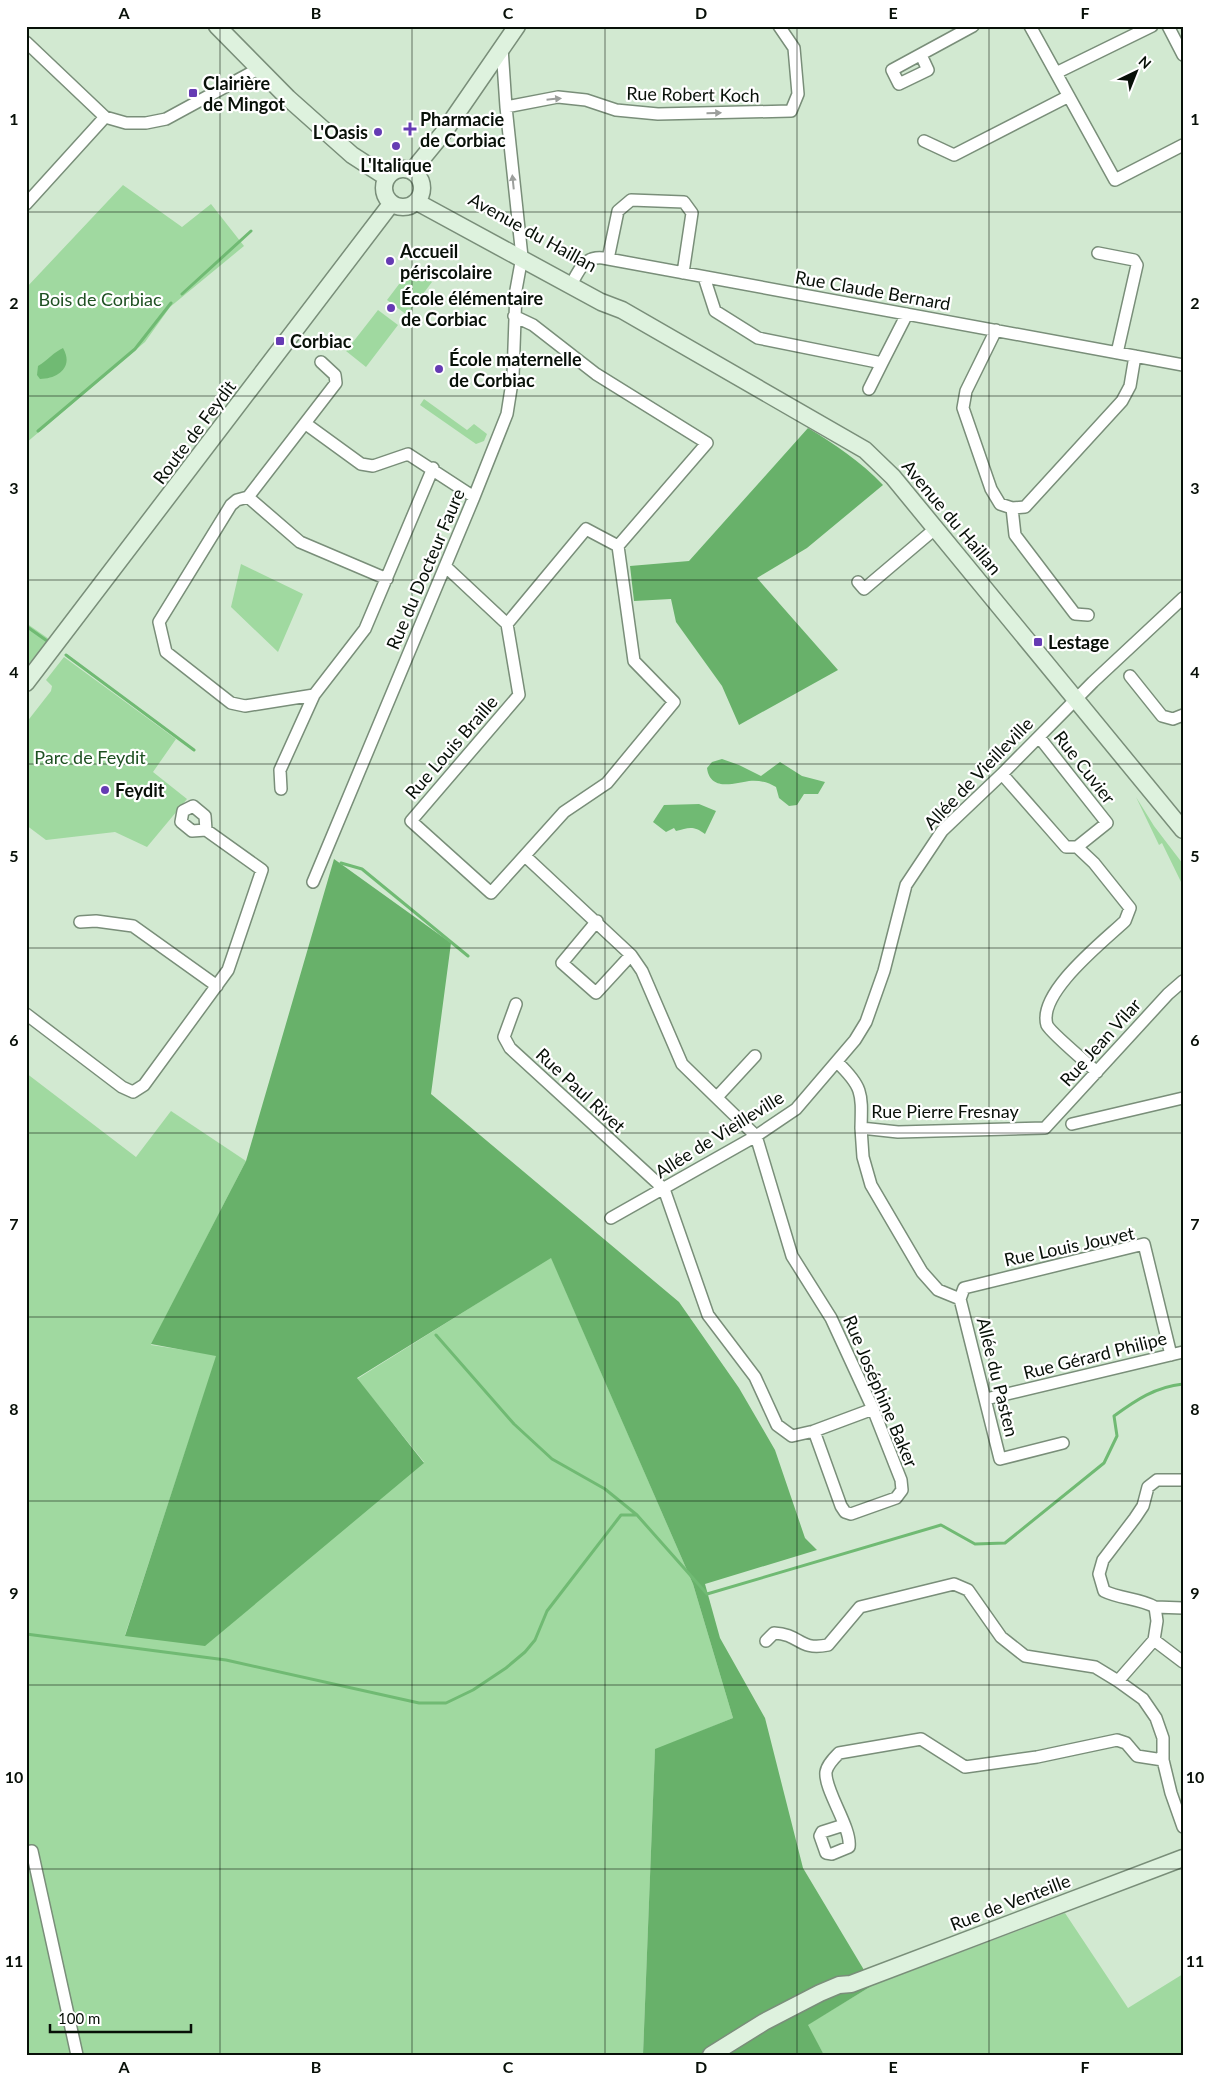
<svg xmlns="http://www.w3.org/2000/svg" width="1209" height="2081" font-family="Lato,sans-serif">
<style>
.green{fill:#a0d9a0}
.forest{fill:#68b16a}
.water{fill:#70ba73}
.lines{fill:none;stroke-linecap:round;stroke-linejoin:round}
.stream{stroke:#70ba73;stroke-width:3}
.street-casing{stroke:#798e79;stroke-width:14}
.secondary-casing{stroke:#798e79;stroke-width:19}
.street{stroke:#fff;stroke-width:11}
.secondary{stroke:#def2de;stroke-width:16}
.oneway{fill:#9c9f9c}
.grid{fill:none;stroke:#081008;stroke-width:1;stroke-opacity:0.55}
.poi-dot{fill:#653bb3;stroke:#fff;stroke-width:2}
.labels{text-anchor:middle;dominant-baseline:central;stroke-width:4.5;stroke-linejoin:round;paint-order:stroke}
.poi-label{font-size:18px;font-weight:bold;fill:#081008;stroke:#fff;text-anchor:start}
.street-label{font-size:18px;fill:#081008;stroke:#fff}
.park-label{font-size:18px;fill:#1e5122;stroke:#fff}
.neatline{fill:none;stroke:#081008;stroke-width:2}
.grid-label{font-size:16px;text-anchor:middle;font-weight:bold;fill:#081008}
</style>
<rect width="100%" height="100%" fill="#d2e9d1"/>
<path class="green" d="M 123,185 L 182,227 L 211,204 L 244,246 L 170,307 L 145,342 L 26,443 L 26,288 Z
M 412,267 L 432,282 L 407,315 L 387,300 Z
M 378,310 L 398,325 L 366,367 L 346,351 Z
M 424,399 L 467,430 L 474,424 L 487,434 L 484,441 L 476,444 L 420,405 Z
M 241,564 L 303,594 L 278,652 L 231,607 Z
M 26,623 L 49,639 L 26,667 Z
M 64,657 L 176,739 L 153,772 L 187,799 L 147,847 L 115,832 L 46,840 L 26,825 L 26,723 L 51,691 L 52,686 L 46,680 Z
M 1136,797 L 1154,826 L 1183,864 L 1183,886 L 1162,843 L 1159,845 Z
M 26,1073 L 136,1157 L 171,1111 L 246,1161 L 151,1345 L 217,1355 L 125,1635 L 424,1462 L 357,1379 L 551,1257 L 693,1584 L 733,1718 L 655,1750 L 643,2055 L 26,2055 Z
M 1065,1913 L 1128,2008 L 1183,1974 L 1183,2055 L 824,2055 L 807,2025 L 873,1985 Z"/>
<path class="forest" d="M 808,428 C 836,445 860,461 883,485 L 807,548 L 757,578 L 838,670 L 739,725 L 722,686 L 676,622 L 671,599 L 634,601 L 630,566 L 689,561 Z
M 334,859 L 451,943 L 431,1094 L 679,1302 L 739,1388 L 775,1450 L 805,1538 L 817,1550 L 705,1584 L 720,1638 L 765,1718 L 803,1868 L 873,1985 L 808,2025 L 824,2055 L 643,2055 L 655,1749 L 733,1718 L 693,1584 L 551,1258 L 357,1378 L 424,1463 L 205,1646 L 125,1636 L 216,1356 L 151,1344 L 246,1161 Z"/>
<path class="water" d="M 63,348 C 74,367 58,379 40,379 L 37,375 L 38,366 C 48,360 54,352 63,348 Z
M 722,759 L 739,765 L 761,776 L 780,762 L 802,776 L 825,782 L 818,794 L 804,794 L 797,805 L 789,806 L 779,798 L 776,787 C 768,782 759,780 749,781 C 735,783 710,792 707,768 L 712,762 Z
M 699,804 L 716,811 L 705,834 C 693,825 688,828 676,831 L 674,828 L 666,832 L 653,822 L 664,805 Z"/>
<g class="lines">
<path class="stream" d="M 182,294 L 251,231
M 38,431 L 135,349 L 171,303
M 26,626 L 50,643
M 66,655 L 194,750
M 341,863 L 362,869 L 468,956
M 436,1335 L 514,1424 L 552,1459 L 605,1489 L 637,1515
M 26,1634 L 226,1660 L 419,1703 L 446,1703 L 473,1690 L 506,1668 L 525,1652 L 535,1640 L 547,1611 L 621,1515 L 637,1515 L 707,1594 L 941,1525 L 975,1544 L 1005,1543 L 1104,1463 L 1117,1436 L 1114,1416 C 1136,1400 1155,1387 1183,1384"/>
<g class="street-casing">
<path id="street" d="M 1030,26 L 1115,180 L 1183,145
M 1168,26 L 1183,55
M 26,42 L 105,117 L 126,123 L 146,123 L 166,119 L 258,69
M 921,55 L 928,70 L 899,84 L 892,70 L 973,26
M 1056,73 L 1152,26
M 506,107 L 558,97 L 586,100 L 616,110 L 658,114 L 791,111 L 798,94 L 794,48 L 779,26
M 924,141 L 954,155 L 1067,97
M 26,204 L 105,117
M 1098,253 L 1134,260 L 1137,265 L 1117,353
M 608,259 L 618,211 L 631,200 L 684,202 L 692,213 L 683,273
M 704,277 L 715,311 L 758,338 L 882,363 L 907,314
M 571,285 C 579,270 584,256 603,258 L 1183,365
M 996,330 L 966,391 L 963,408 L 991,489 L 1000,504 L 1012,508
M 869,389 L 882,363
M 306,424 L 361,464 L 373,466 L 408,454 L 474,497
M 248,497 L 300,542 L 387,579
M 445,566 L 507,624 L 519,695 L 411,821 L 491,893 L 564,812 L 607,783 L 674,702 L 634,661 L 618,546
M 858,582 L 864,589 L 936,528
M 1088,615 L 1075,614 L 1015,535 L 1012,508 L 1025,507 L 1122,401 L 1130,386 L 1135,356
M 507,624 L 586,529 L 618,546 L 707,443 L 596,374 L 533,325 L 514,316
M 1130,676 L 1162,716 L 1173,719 L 1183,715
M 314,695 L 245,706 L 231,703 L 166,652 L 159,622 L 231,505 L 237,500 L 248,497 L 336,383 L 335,375 L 321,362
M 1002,774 L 1066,847 L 1077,847 L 1107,823 L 1039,737
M 281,789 L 280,770 L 314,695 L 365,629 L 433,468
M 1077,847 L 1094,863 L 1130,908 L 1125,921 C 1104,941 1037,993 1047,1025 C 1050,1032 1088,1064 1097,1072
M 313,882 L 474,497 L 507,414 L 513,376 L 516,290 L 522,257 L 506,107 L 502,48
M 597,921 L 562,963 L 596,993 L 631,955
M 80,922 L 96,921 L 133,926 L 217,986
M 516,1004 L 504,1037 L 510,1048 L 664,1189 L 708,1315 L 755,1377 L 777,1425 L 792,1436 L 814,1431 L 841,1506 L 845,1512 L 851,1514 L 896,1498 L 902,1490 L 901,1480 L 873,1409 L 831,1318 L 792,1256 L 756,1136 L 682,1064 L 642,971 L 631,955 L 525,856
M 26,1014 L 122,1087 L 133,1092 L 144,1085 L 228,970 L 262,870 L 206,830 L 192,831 L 181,822 L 183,811 L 193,806 L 205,816 L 206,830
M 837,1062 C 863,1087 862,1093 861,1128 L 898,1132 L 1045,1128 L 1168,994 L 1183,981
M 717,1097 L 755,1056
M 1072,1124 L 1183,1098
M 861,1128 L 863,1157 L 871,1185 L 922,1272 L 938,1290 L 960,1299
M 611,1218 L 756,1136 L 796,1109 L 855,1040 L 866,1022 L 884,971 L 906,885 L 942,831 L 1002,774 L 1093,682 L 1183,598
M 960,1299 L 964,1288 L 1144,1244 L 1171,1355
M 960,1299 L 1000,1459 L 1063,1443
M 986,1399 L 1183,1352
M 814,1431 L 873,1409
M 1183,1480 L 1157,1480 L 1148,1487 L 1143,1506 L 1135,1518 L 1103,1560 L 1099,1574 L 1104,1591 C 1120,1599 1139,1598 1155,1607 L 1157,1621 L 1154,1640 L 1183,1662
M 1155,1607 L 1183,1608
M 766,1641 L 774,1633 C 801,1634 798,1651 828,1645 L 860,1607 L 954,1584 L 968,1590 L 1001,1637 L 1025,1656 L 1095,1667 L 1118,1681 L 1143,1699 L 1156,1718 L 1163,1738 L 1163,1760 L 1171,1793 L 1183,1827
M 1118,1681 L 1154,1640
M 844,1825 L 822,1832 L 820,1836 L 826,1853 L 832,1854 L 849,1847 C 852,1828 824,1790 826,1772 C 827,1765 834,1758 839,1753 L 921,1739 L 965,1767 L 1037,1757 L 1117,1740 L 1126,1743 L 1137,1756 L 1163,1760
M 26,1852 L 32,1851 L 77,2055"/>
</g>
<g class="secondary-casing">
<path id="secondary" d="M 217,26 L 288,98 L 352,155 L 386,177
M384 188a19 19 0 1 1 38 0a19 19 0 1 1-38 0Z
M 412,171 L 444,132 L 517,26
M 417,202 L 601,302 L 622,310 L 865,450 L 893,477 L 1183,830
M 26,683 L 391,204
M 711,2055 L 764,2022 L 820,1993 L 839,1985 L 851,1984 L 1183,1858"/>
</g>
<use href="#street" class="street"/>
<use href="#secondary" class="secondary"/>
</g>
<defs><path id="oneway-solid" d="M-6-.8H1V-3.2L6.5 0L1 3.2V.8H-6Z" transform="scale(1.25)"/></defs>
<g class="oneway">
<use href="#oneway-solid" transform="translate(554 99) rotate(-6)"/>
<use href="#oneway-solid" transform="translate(714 113) rotate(-1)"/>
<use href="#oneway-solid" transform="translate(513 182) rotate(-96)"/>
</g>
<path class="grid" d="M 220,26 L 220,2055M 412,26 L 412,2055M 605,26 L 605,2055M 797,26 L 797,2055M 989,26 L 989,2055M 26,212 L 1183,212M 26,396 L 1183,396M 26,580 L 1183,580M 26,764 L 1183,764M 26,948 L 1183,948M 26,1133 L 1183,1133M 26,1317 L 1183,1317M 26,1501 L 1183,1501M 26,1685 L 1183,1685M 26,1869 L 1183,1869"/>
<g class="poi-dot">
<rect x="188" y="88" width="10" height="10" rx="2.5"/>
<path d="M407.5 121.5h5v5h5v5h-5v5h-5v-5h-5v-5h5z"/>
<circle cx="378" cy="132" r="5"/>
<circle cx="396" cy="146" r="5"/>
<circle cx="390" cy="261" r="5"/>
<circle cx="391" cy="308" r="5"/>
<rect x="275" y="336" width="10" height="10" rx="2.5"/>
<circle cx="439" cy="369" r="5"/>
<rect x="1033" y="637" width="10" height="10" rx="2.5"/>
<circle cx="105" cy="790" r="5"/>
</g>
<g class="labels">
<g class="poi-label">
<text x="203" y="83">Clairière<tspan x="203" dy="21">de Mingot</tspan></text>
<text x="420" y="119">Pharmacie<tspan x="420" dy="21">de Corbiac</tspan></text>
<text x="368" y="132" text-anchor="end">L'Oasis</text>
<text x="396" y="165" text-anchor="middle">L'Italique</text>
<text x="400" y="251">Accueil<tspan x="400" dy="21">périscolaire</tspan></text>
<text x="401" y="298">École élémentaire<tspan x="401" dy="21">de Corbiac</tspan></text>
<text x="290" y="341">Corbiac</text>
<text x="449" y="359">École maternelle<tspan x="449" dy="21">de Corbiac</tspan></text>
<text x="1048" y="642">Lestage</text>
<text x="115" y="790">Feydit</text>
</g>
<g class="street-label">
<text transform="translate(693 94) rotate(1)">Rue Robert Koch</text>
<text transform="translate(533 232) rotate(29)">Avenue du Haillan</text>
<text transform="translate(873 290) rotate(10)">Rue Claude Bernard</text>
<text transform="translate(194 432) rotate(-53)">Route de Feydit</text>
<text transform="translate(952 517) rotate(50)">Avenue du Haillan</text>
<text transform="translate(425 569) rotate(-67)">Rue du Docteur Faure</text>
<text transform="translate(451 747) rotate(-49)">Rue Louis Braille</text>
<text transform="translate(1085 767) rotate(52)">Rue Cuvier</text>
<text transform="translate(978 773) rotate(-46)">Allée de Vieilleville</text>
<text transform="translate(1100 1042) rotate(-48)">Rue Jean Vilar</text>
<text transform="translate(581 1090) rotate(43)">Rue Paul Rivet</text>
<text x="945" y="1111">Rue Pierre Fresnay</text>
<text transform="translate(719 1134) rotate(-32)">Allée de Vieilleville</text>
<text transform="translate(1069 1246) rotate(-12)">Rue Louis Jouvet</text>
<text transform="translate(1095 1355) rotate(-14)">Rue Gérard Philipe</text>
<text transform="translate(998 1377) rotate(76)">Allée du Pasten</text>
<text transform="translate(881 1391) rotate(67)">Rue Joséphine Baker</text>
<text transform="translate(1010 1902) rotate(-21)">Rue de Venteille</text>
</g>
<g class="park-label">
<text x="100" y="299">Bois de Corbiac</text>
<text x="90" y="757">Parc de Feydit</text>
</g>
</g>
<rect width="1209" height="2081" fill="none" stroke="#ffffff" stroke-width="55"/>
<g transform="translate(1136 72) rotate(43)" stroke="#ffffff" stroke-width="4" paint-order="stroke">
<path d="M0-4L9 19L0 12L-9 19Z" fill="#081008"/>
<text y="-8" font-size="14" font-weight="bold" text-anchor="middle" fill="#081008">N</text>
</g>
<path d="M50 2024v8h141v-8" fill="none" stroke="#081008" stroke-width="2.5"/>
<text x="58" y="2024" font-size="15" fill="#081008" stroke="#ffffff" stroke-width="4" paint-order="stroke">100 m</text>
<rect x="28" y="28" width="1154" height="2026" class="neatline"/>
<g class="grid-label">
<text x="124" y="19">A</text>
<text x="316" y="19">B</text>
<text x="508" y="19">C</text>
<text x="701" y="19">D</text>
<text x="893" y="19">E</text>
<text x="1085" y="19">F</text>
<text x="14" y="125">1</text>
<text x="1195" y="125">1</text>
<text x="14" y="309">2</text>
<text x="1195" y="309">2</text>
<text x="14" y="494">3</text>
<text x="1195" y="494">3</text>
<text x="14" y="678">4</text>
<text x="1195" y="678">4</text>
<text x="14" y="862">5</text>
<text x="1195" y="862">5</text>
<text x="14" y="1046">6</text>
<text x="1195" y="1046">6</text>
<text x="14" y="1230">7</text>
<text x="1195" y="1230">7</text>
<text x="14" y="1415">8</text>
<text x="1195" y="1415">8</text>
<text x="14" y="1599">9</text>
<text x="1195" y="1599">9</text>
<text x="14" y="1783">10</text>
<text x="1195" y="1783">10</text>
<text x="14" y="1967">11</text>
<text x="1195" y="1967">11</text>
<text x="124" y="2073">A</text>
<text x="316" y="2073">B</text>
<text x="508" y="2073">C</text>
<text x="701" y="2073">D</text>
<text x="893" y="2073">E</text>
<text x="1085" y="2073">F</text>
</g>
</svg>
